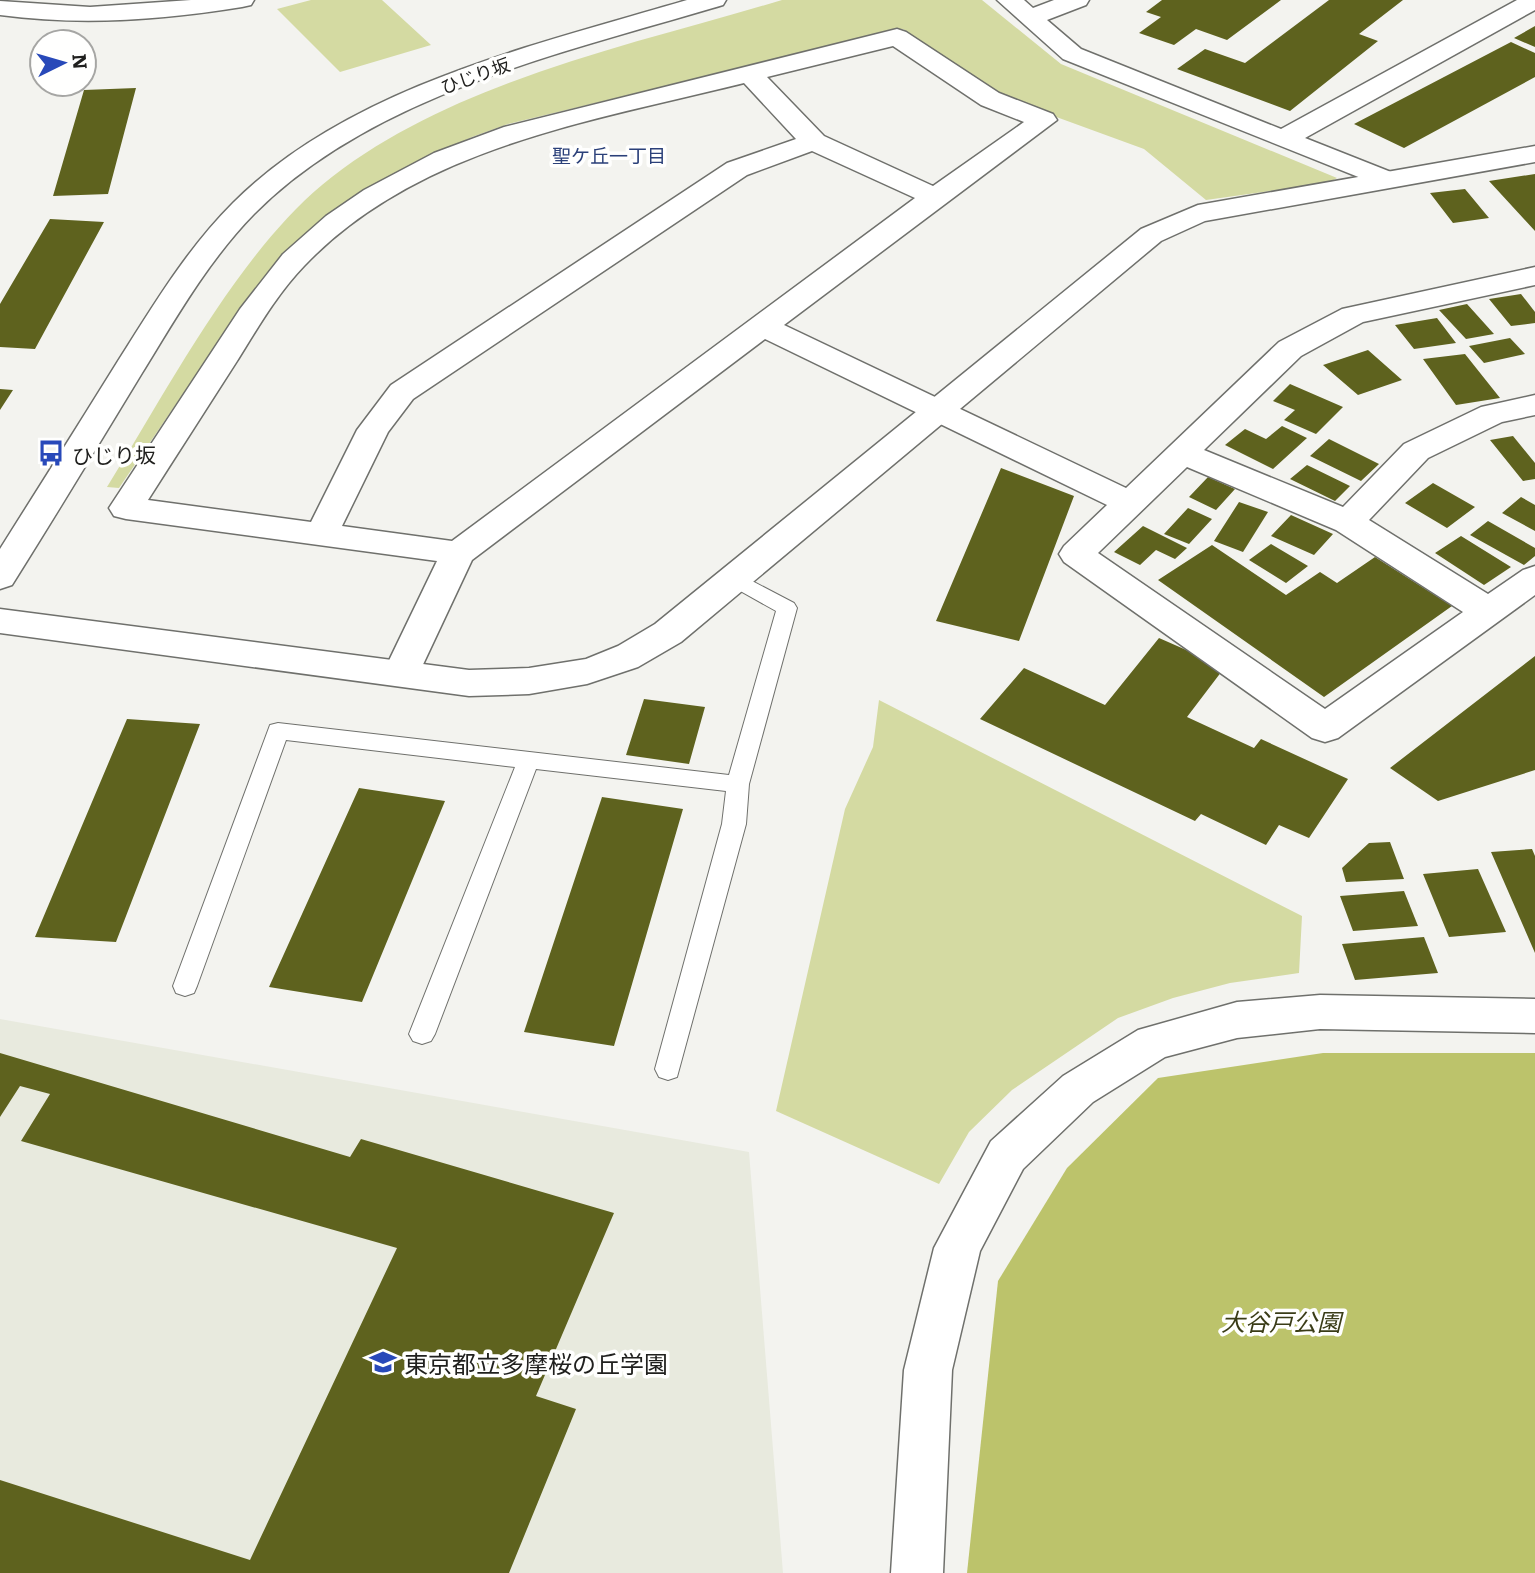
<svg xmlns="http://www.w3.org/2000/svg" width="1535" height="1573" font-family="Literata,'Noto Sans JP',serif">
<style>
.built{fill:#e8eade}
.green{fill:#d4daa2}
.forest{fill:#bcc36b}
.building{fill:#5e621e}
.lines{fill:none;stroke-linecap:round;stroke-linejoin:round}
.lane-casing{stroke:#6f706c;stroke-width:2}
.street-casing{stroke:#6f706c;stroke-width:3}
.secondary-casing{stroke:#6f706c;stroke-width:3}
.lane{fill:#fff;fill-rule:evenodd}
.street{fill:#fff;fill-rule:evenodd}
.secondary{fill:#fff;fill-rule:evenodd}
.labels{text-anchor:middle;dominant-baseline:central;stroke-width:7;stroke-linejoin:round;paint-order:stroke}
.far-street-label{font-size:18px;fill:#20201e;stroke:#fffffe}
.far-neighbourhood-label{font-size:19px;fill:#2b4079;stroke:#fffffe}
.poi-label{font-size:21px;fill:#20201e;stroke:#fffffe;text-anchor:start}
.near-park-label{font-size:24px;font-style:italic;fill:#3a3c17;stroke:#fffffe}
.near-poi-label{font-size:24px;fill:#20201e;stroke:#fffffe;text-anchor:start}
</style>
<rect width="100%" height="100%" fill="#f3f3ef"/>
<path class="built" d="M 0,1019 L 749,1152 L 783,1573 L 0,1573 Z"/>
<path class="green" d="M 311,0 L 382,0 L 431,45 L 340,72 L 277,9 Z
M 782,0 L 982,0 L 1061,64 L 1337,178 L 1328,183 L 1206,200 L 1144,149 L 1002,97 L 903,29 L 508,124 L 472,137 L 403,171 L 244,304 L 119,488 L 107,487 C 167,391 236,257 322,185 C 447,82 630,46 782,0 Z
M 879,700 L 1302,916 L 1299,973 L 1230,983 L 1173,998 L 1118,1018 L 1012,1090 L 969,1132 L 939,1184 L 776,1111 L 845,809 L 873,747 Z"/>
<path class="forest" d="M 1323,1053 L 1535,1053 L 1535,1573 L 967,1573 L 998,1281 L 1067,1168 L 1158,1078 Z"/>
<path class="building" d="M 1162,0 L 1281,0 L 1227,40 L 1196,29 L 1174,45 L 1139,33 L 1161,17 L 1146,12 Z
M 1329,0 L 1403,0 L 1359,34 L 1378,41 L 1290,111 L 1177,69 L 1205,49 L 1245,63 Z
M 1535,26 L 1535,47 L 1514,38 Z
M 1511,42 L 1535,53 L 1535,77 L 1404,148 L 1354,124 Z
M 136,88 L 108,194 L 53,196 L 84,90 Z
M 1535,174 L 1535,231 L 1489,181 Z
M 1465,189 L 1489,218 L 1453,223 L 1430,193 Z
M 50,219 L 104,222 L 35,349 L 0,347 L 0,304 Z
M 1521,294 L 1535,312 L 1535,323 L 1511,326 L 1489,299 Z
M 1467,304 L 1494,334 L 1466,339 L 1439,310 Z
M 1437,318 L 1456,343 L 1414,349 L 1395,325 Z
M 1510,338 L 1525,354 L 1484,363 L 1469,346 Z
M 1368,350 L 1402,380 L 1358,395 L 1323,365 Z
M 1465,354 L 1500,398 L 1456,405 L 1423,359 Z
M 1290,384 L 1343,407 L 1316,434 L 1284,420 L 1295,410 L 1273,401 Z
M 0,389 L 13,390 L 0,410 Z
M 1282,426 L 1307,438 L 1273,469 L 1225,445 L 1245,429 L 1266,439 Z
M 1513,436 L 1535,463 L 1535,479 L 1523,481 L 1490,440 Z
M 1329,439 L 1379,464 L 1361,481 L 1310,456 Z
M 1307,465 L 1350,486 L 1335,501 L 1290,479 Z
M 1001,468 L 1074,496 L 1019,641 L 936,621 Z
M 1208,477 L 1235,489 L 1216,510 L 1189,497 Z
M 1433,483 L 1475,507 L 1447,528 L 1405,503 Z
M 1521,497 L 1535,505 L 1535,531 L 1502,513 Z
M 1239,502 L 1268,512 L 1243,552 L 1214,541 Z
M 1188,508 L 1212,519 L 1189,544 L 1164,534 Z
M 1291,515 L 1333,534 L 1314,555 L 1271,536 Z
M 1488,521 L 1535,548 L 1535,556 L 1524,565 L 1470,535 Z
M 1143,526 L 1187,548 L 1175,559 L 1156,550 L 1140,565 L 1114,552 Z
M 1461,536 L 1511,567 L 1484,585 L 1435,553 Z
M 1271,544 L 1308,566 L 1286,583 L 1249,560 Z
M 1212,545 L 1286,595 L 1320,572 L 1337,583 L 1375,557 L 1452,606 L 1324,697 L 1158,580 Z
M 1159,638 L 1225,667 L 1187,717 L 1254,748 L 1261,739 L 1348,779 L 1309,838 L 1279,825 L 1266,845 L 1201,814 L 1195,821 L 980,719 L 1024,668 L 1105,705 Z
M 1535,656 L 1535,770 L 1438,801 L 1390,768 Z
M 644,699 L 705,707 L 689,764 L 626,755 Z
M 127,719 L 200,724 L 116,942 L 35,937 Z
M 359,788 L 445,801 L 362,1002 L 269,987 Z
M 602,797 L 683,809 L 614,1046 L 524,1032 Z
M 1390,842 L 1404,879 L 1346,882 L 1342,868 L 1369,843 Z
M 1532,849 L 1535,856 L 1535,953 L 1491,852 Z
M 1478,869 L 1506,932 L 1449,937 L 1423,874 Z
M 1404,891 L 1418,926 L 1353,931 L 1340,896 Z
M 1424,937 L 1438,973 L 1355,980 L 1342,944 Z
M 0,1053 L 350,1157 L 361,1139 L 614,1213 L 536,1396 L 576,1409 L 509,1573 L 0,1573 L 0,1480 L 250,1560 L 397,1248 L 21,1141 L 50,1094 L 20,1086 L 0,1117 Z"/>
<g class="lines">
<g class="lane-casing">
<path id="lane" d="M 733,571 L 794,603 L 797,608 L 749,784 L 746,824 L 677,1077 L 668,1080 L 659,1077 L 655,1069 L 722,824 L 726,791 L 536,769 L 435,1034 L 431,1041 L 422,1044 L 413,1041 L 409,1034 L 515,767 L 286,740 L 197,986 L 194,993 L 185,996 L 176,993 L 173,986 L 270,725 L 278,723 L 729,775 L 776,611 L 726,583 L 723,578 Z"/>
</g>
<g class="street-casing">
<path id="street" d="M 191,0 L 254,0 L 251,5 L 242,7 C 161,20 82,26 0,15 L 0,1 L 90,7 Z
M 997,0 L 1024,0 L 1033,8 L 1054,0 L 1089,0 L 1086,5 L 1047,20 L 1081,49 L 1281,129 L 1517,0 L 1535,0 L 1535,10 L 1305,138 L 1396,174 L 1400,180 L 1396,186 L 1386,188 L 1063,59 Z
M 897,29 L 906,32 L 999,93 L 1053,114 L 1057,120 L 784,325 L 1126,488 L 1279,342 L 1342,309 L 1535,267 L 1535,285 L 1363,322 L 1301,356 L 1204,450 L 1343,507 L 1404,444 L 1481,407 L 1535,395 L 1535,415 L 1502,422 L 1428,458 L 1369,520 L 1488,594 L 1523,570 L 1535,566 L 1535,595 L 1338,738 L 1325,742 L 1312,738 L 1064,562 L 1059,554 L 1064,546 L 1107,505 L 765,339 L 472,560 L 419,673 L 414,682 L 401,686 L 388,682 L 383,673 L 437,561 L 126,519 L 114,516 L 109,508 L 240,309 L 283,254 L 326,216 L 364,190 L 434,153 L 504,127 ZM 893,46 L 981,105 L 1024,122 L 933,186 L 824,136 L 767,77 ZM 744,83 L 796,139 L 727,163 L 391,385 L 357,430 L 311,522 L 148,500 C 177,454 207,408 237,361 C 257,329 277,294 304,266 C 417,147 592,121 744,83 ZM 812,151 L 915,198 L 452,541 L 342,526 L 388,432 L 413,399 L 747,175 ZM 1187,467 L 1336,530 L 1463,612 L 1325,709 L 1098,553 Z"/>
</g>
<g class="secondary-casing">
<path id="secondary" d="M 687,0 L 726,0 L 723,5 C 566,52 373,94 254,214 C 208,261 176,318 142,373 C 99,444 56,515 12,585 L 0,589 L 0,549 C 39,487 79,424 118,361 C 153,306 186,250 233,203 C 349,87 535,45 687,0 Z
M 1535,146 L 1535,162 L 1205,221 L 1161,241 L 681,642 L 638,667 L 587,684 L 529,694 L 469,696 L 0,633 L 0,609 L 469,670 L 529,668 L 586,659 L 618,646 L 655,624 L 1141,229 L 1198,205 Z
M 1320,995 L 1535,999 L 1535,1033 L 1320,1029 L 1237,1038 L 1165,1057 L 1093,1102 L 1023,1169 L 980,1251 L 952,1370 L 943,1573 L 891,1573 L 904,1370 L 934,1248 L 991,1141 L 1063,1076 L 1138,1030 L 1237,1002 Z"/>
</g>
<use href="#lane" class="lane"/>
<use href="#street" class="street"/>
<use href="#secondary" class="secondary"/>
</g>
<defs>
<g id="bus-bare" transform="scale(2.1)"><path d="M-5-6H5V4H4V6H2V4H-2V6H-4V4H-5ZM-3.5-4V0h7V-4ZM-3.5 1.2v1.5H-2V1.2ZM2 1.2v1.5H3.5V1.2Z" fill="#2849b9" stroke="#fffffe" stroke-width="2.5" paint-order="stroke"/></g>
<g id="school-bare" transform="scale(2.1)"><path d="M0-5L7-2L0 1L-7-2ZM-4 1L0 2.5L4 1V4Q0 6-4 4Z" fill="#2849b9" stroke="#fffffe" stroke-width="2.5" paint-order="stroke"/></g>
</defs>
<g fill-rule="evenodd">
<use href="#bus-bare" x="51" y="453"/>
<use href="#school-bare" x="383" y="1362"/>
</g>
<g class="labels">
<g class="far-street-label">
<text transform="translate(475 75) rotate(-20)">ひじり坂</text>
</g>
<g class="far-neighbourhood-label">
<text x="609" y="155">聖ケ丘一丁目</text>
</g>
<g class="poi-label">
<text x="72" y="453">ひじり坂</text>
</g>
<g class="near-park-label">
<text x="1281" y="1320">大谷戸公園</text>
</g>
<g class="near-poi-label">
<text x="404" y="1362">東京都立多摩桜の丘学園</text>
</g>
</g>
<g transform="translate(63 63) rotate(85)"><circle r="33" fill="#fffffe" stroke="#a6a6a4" stroke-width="2"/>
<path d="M0-5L12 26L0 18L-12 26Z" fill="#2849b9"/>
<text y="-10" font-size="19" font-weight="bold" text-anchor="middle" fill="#20201e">N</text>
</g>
</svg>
